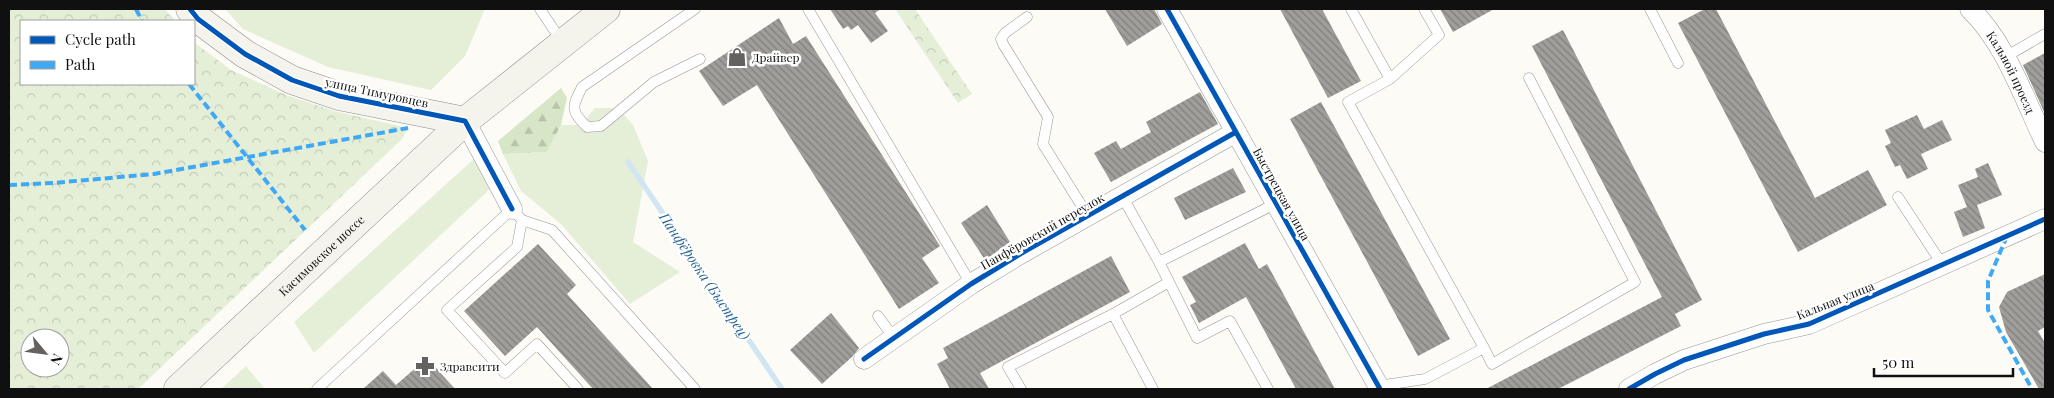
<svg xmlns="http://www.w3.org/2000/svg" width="2054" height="398" font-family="'Playfair Display',serif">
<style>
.grass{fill:#e5efd8}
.forest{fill:url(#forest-firs)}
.park{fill:url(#park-crowns);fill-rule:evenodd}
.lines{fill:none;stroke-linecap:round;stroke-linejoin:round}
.stream{stroke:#d1e6f2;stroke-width:5.5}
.building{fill:url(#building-back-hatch)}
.lane-casing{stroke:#969694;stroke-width:11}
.street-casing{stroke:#969694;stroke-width:21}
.secondary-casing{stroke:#8d8c8a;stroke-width:29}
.lane{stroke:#fffefe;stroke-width:10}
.street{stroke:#fffefe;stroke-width:20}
.secondary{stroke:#f5f4ec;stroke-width:28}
.quiet{stroke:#3fa9f5;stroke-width:4;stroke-dasharray:8 4;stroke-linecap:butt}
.cycleway-casing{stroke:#fff;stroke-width:8}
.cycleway{stroke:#0057b8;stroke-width:5}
.labels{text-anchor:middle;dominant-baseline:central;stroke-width:5;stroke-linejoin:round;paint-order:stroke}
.poi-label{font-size:12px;fill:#101010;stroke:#fff;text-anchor:start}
.street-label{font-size:12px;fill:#101010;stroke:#fff}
.water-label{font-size:14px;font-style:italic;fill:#256396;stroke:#fff}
</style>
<defs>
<pattern id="forest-firs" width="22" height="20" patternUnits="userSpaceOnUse" patternTransform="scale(1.25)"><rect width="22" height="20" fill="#d7e6c7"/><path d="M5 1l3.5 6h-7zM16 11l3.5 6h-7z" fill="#b8c4aa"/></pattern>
<pattern id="park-crowns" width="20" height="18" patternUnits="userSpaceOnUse" patternTransform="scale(1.25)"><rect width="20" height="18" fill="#e5efd8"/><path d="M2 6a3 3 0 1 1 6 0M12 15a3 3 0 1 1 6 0" fill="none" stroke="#c3ccb8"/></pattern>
<pattern id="building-back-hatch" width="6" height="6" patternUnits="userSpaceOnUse" patternTransform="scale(1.25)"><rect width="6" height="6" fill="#a09e9b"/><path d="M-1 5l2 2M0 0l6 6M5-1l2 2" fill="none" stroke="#817f7d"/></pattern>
</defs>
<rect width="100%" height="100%" fill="#fcfbf6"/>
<path class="grass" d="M 225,9 L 485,9 L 465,56 L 431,90 L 328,67 L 243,29 Z
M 595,108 L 618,108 L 633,125 L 648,161 L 633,242 L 680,272 L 630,304 L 561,224 L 521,191 L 503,154 L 547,152 L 561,125 L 581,125 Z
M 476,157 L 490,189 L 314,353 L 294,322 Z
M 246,366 L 265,389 L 221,389 Z"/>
<path class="forest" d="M 561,88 L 567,98 L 561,125 L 547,152 L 503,154 L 498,141 Z"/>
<path class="park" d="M 9,9 L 165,9 L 175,21 L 21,21 L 21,84 L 194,84 L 194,42 L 231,70 L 286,95 L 334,111 L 408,128 L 402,139 L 138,389 L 9,389 ZM 30,338 L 60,338 L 60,368 L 30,368 Z
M 895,9 L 915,9 L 972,94 L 958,103 Z"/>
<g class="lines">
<path class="stream" d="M 628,162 L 782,389"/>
</g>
<path class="building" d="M 830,9 L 881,9 L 875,13 L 888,31 L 871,43 L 858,25 L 851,30 L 848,26 L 843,29 Z
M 1105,9 L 1154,9 L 1162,24 L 1127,46 Z
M 1280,9 L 1322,9 L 1361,81 L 1328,98 Z
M 1440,9 L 1494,9 L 1453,32 Z
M 1705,9 L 1716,9 L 1815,198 L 1868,170 L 1887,205 L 1798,252 L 1678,23 Z
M 779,18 L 793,44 L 806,36 L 940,246 L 922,258 L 939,283 L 899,309 L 757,85 L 723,106 L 699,71 Z
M 1563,30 L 1702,300 L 1675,314 L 1681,326 L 1558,389 L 1486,389 L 1662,297 L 1532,46 Z
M 2045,53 L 2045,114 L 2023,65 Z
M 1200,92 L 1218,124 L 1111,182 L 1094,153 L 1116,141 L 1121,149 L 1151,132 L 1146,122 Z
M 1321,102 L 1450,339 L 1418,356 L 1290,119 Z
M 1917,115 L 1924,129 L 1942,120 L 1952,140 L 1921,154 L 1928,169 L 1907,179 L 1900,165 L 1895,167 L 1885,146 L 1891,143 L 1885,130 Z
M 1988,163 L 2002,195 L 1977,205 L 1985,228 L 1963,237 L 1954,212 L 1967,207 L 1958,185 L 1978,177 L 1975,169 Z
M 1233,168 L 1246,192 L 1185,220 L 1174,198 Z
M 987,205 L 1010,242 L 985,260 L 961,223 Z
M 1245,243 L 1259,269 L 1267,264 L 1335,389 L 1296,389 L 1246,297 L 1199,323 L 1190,305 L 1196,302 L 1182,277 Z
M 538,244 L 576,285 L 567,294 L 653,389 L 593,389 L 537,327 L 505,356 L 464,311 Z
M 1111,256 L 1130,292 L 980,373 L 989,389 L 950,389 L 937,364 L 948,358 L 943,348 Z
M 2045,274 L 2045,327 L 2038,331 L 2045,343 L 2045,389 L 2039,389 L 2006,332 L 1999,307 L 2007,292 Z
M 831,313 L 859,348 L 853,356 L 822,384 L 790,350 Z
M 427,358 L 455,389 L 363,389 L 383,371 L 396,385 Z"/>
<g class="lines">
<g class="lane-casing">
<path id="lane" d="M 540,9 L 562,42
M 695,9 L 582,87 C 572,107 570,110 587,127 L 601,126 L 654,82 L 700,59
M 808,9 L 971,284
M 1351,9 L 1390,79 L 1348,102 L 1484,348
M 1650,9 L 1678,63
M 1027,17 L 1005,33 L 1001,39 L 1003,44 L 1048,117 L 1043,144 L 1088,216
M 2005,57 L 2045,34
M 1390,79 L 1439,35 L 1424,9
M 1122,196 L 1159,262
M 1898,197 L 1942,264
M 522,220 L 517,247 L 447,310 L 505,373 L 537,344 L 578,389
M 1113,314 L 1169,282
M 878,316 L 894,338
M 1378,386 L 1425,379 L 1484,348 L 1492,364 L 1635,282 L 1529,78
M 317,389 L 512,209 L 522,220 L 552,230 L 695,389
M 1021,389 L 1008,367 L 1113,314 L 1153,389
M 1268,389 L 1230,321 L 1197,338 L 1159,262 L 1275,204"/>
</g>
<g class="street-casing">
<g id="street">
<path d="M 1167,9 L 1380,389"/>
<path id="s1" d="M 1970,9 C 2005,42 2024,98 2045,142"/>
<path d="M 465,121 L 512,209"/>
<path d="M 864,359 L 971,284 L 1020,254 L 1236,132"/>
<path d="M 1629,389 L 1655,374 L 1684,360 L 1764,334 L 1809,324 L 2045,219"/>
</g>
</g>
<g class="secondary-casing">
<g id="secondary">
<path d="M 190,9 L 198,19 L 245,54 L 292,80 L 339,96 L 465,121"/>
<path id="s2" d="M 178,389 L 465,121 L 606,9"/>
</g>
</g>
<use href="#lane" class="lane"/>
<use href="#street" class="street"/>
<use href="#secondary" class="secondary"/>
<path class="quiet" d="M 136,9 L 142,21
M 189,84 L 305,230
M 9,185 L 53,183 L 154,174 L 408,128
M 2007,236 L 1988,281 L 1988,310 L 2032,389"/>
<g class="cycleway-casing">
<path id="cycleway" d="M 190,9 L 198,19 L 245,54 L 292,80 L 339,96 L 465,121 L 512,209
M 1167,9 L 1380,389
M 864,359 L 971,284 L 1020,254 L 1236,132
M 1629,389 L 1655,374 L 1684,360 L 1764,334 L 1809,324 L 2045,219"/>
</g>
<use href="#cycleway" class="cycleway"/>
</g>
<defs>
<g id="shop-bare" transform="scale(1.5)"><path d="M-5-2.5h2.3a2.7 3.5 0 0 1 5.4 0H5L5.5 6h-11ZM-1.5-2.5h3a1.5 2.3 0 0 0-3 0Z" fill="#636260" stroke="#fff" stroke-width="2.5" paint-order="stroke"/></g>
<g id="pharmacy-bare" transform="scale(1.5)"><path d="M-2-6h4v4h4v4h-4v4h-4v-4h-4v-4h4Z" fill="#636260" stroke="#fff" stroke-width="2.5" paint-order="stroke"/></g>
</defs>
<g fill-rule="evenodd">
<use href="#shop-bare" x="737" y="57"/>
<use href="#pharmacy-bare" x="425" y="366"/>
</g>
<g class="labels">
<g class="poi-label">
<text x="752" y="57">Драйвер</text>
<text x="440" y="366">Здравсити</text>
</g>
<g class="street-label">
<text stroke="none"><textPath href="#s1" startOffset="76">Кальной проезд</textPath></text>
<text transform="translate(377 92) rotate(12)">улица Тимуровцев</text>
<text transform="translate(1282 194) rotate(61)">Быстрецкая улица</text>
<text transform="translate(1042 231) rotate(-30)">Панфёровский переулок</text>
<text stroke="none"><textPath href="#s2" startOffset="196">Касимовское шоссе</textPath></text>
<text transform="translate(1835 300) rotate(-22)">Кальная улица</text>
</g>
<g class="water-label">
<text transform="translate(705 276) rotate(56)">Панфёровка (Быстрец)</text>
</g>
</g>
<rect width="2054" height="398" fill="none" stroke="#101010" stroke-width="20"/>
<rect x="20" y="20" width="175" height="65" fill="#ffffff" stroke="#9f9f9f"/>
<rect x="30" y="36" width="25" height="8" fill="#0057b8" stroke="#9f9f9f"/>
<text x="65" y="45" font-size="15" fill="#101010">Cycle path</text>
<rect x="30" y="61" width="25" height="8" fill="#3fa9f5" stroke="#9f9f9f"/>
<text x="65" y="70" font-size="15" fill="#101010">Path</text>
<g transform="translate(45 353) rotate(119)"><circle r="24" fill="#ffffff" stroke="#9f9f9f"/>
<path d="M0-4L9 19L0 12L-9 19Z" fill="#636260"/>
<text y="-8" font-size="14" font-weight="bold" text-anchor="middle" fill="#101010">N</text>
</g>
<path d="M1874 368v8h139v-8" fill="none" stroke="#101010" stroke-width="2.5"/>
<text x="1882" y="368" font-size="15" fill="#101010" stroke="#ffffff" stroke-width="4" paint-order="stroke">50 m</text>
</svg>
